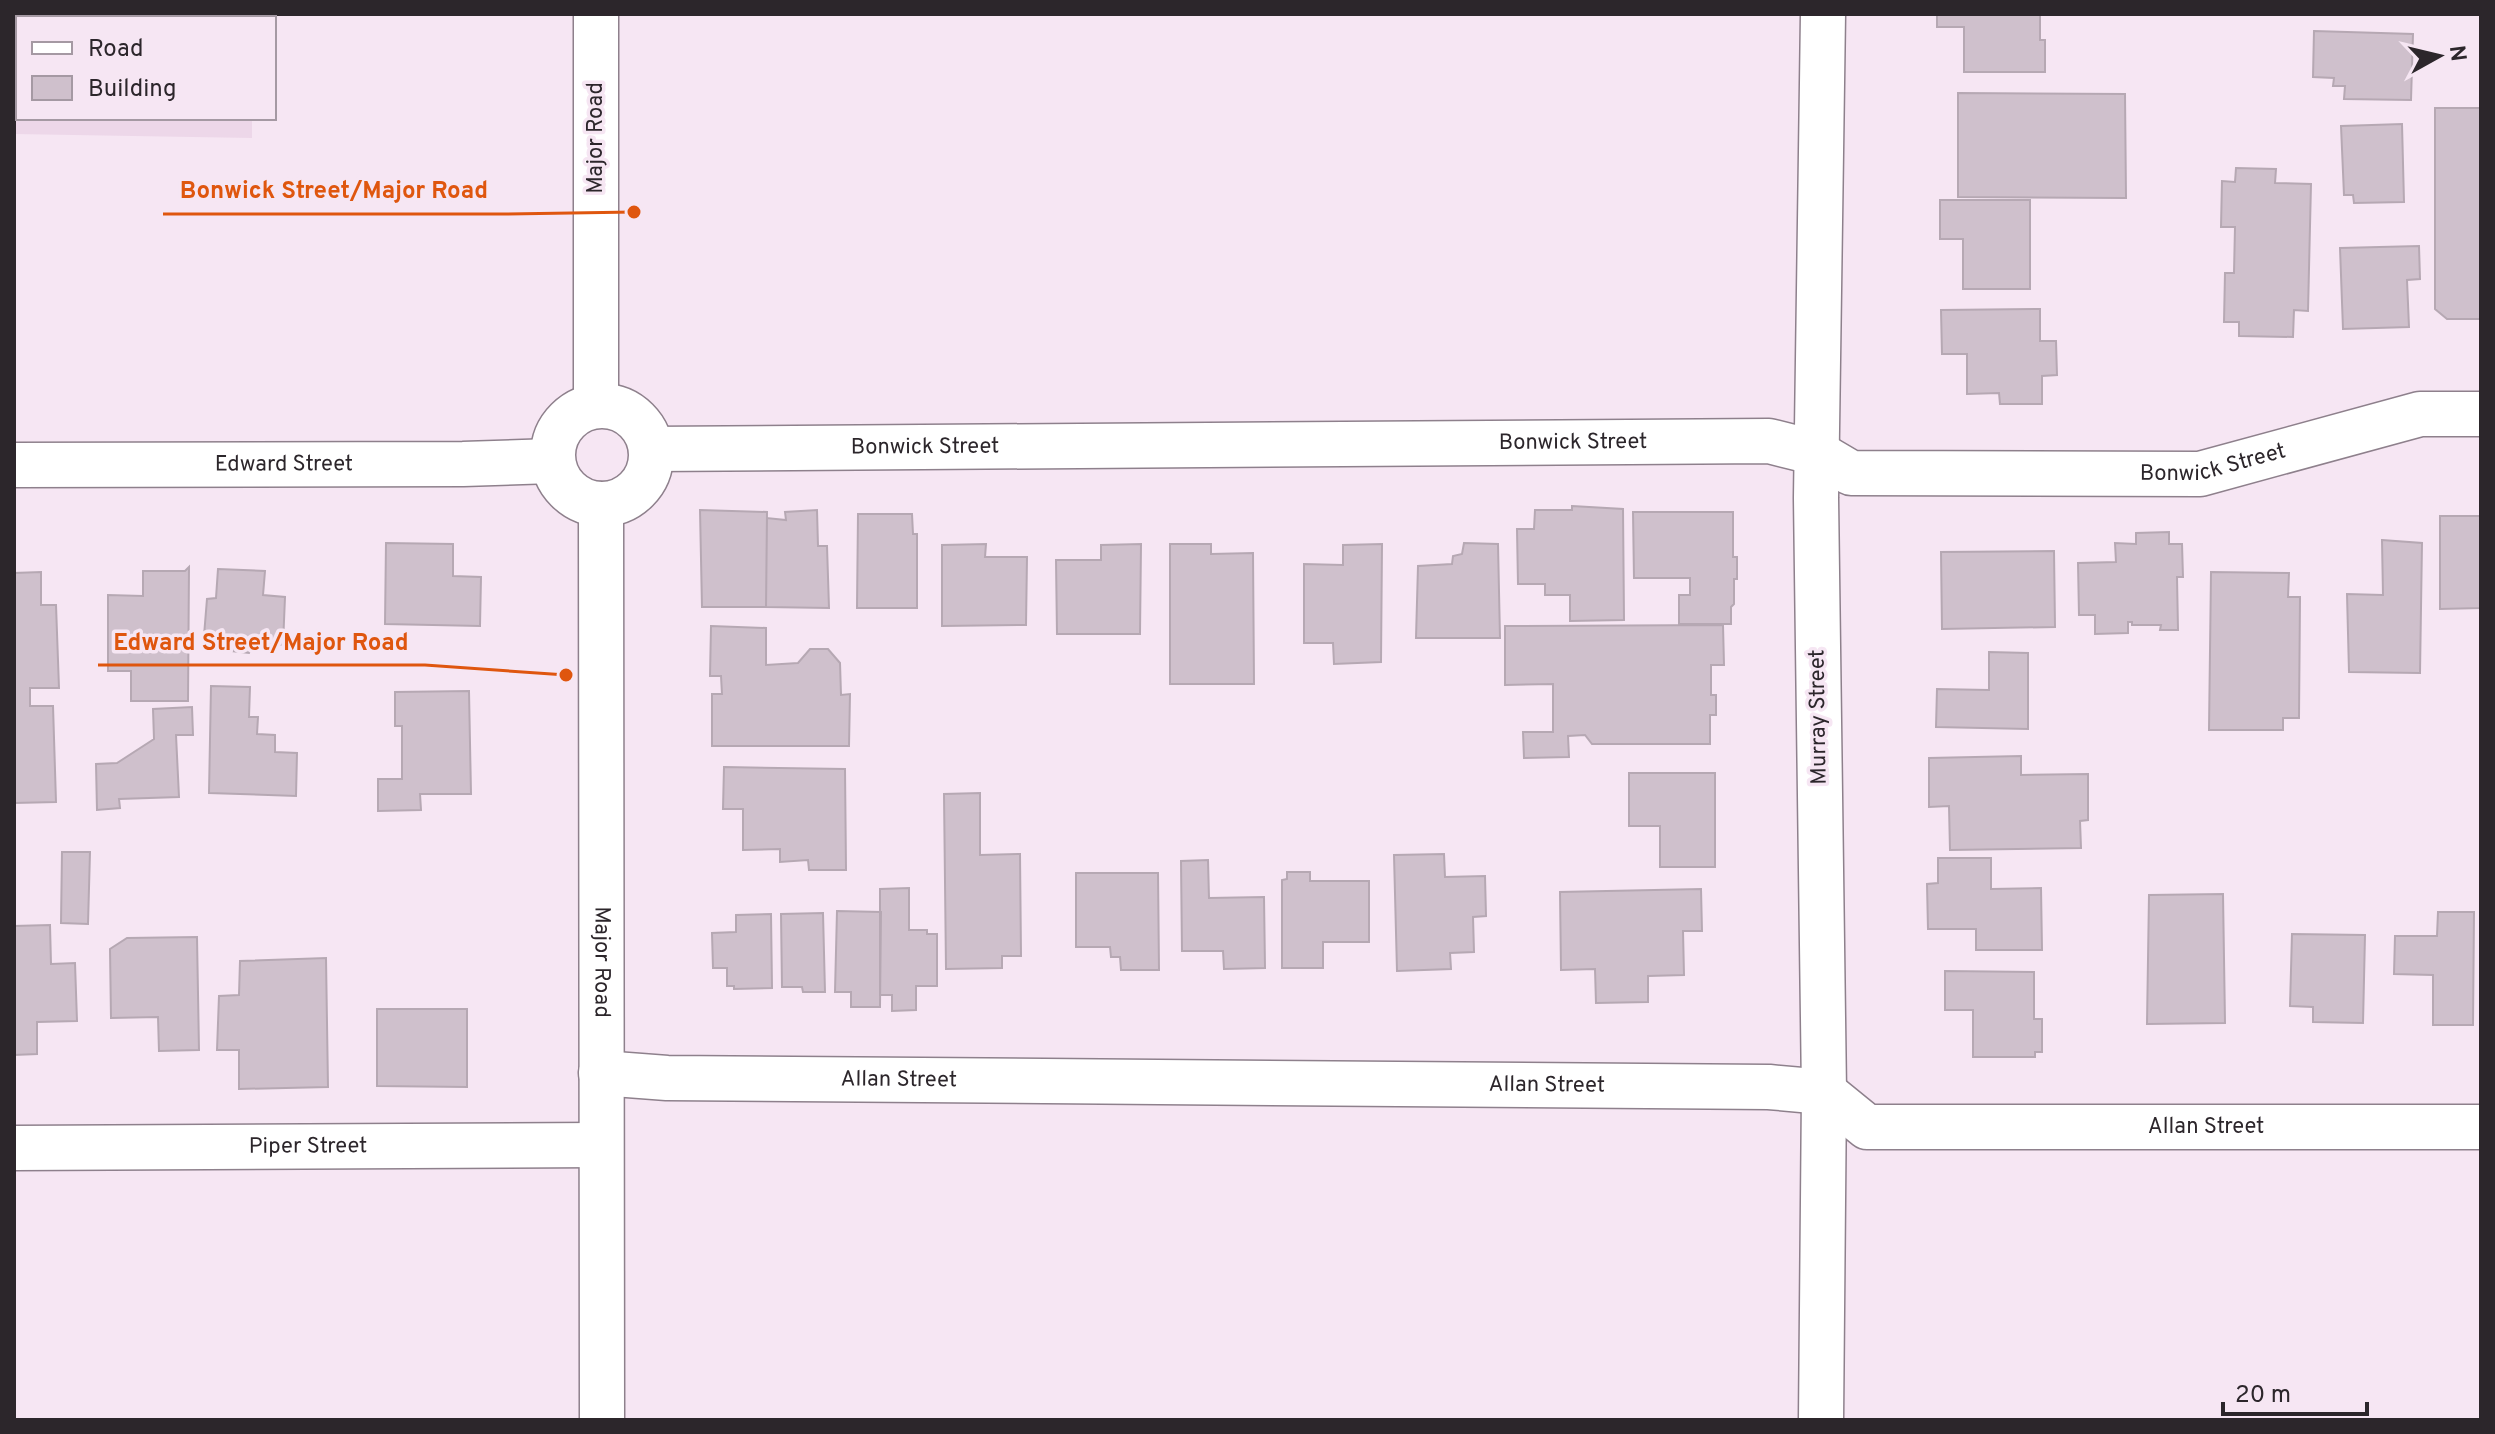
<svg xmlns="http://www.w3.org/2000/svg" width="2495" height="1434" font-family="Overpass,sans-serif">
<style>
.built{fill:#edd7e9}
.building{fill:#cfc0cc;stroke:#b6a8b3;stroke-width:2}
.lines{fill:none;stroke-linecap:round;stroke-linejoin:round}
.street-casing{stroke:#8e808c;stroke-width:47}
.secondary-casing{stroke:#8e808c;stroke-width:47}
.street{stroke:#fff;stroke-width:44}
.secondary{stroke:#fff;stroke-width:44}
.labels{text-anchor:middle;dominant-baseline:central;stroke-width:7;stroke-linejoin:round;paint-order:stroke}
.street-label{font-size:22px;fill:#2c262b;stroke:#f6e6f3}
.leader{fill:none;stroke:#df560e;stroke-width:3}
.callout-dot{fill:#df560e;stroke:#f6e6f3;stroke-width:3}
.callout-label{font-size:24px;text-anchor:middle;font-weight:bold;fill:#df560e;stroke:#f6e6f3;stroke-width:7;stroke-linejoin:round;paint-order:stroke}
</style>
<rect width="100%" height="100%" fill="#f6e6f3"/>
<path class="built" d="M 14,14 L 251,14 L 251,18 L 18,18 L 18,118 L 252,118 L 252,138 L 14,134 Z"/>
<path class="building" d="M 1937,14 L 2040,14 L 2040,40 L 2045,40 L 2045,72 L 1964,72 L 1964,27 L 1937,27 Z
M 2314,31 L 2413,34 L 2411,100 L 2344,99 L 2345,86 L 2333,86 L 2334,78 L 2313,77 Z
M 1958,93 L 2125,94 L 2126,198 L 1958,197 Z
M 2435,108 L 2481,108 L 2481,319 L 2447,319 L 2435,309 Z
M 2402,124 L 2404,202 L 2354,203 L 2353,195 L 2344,195 L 2341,126 Z
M 2236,168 L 2276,169 L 2275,183 L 2311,184 L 2308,311 L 2294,310 L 2293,337 L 2239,336 L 2239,322 L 2224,322 L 2225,273 L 2234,273 L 2235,227 L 2221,227 L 2222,181 L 2235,182 Z
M 1940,200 L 2030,200 L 2030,289 L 1963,289 L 1963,239 L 1940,239 Z
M 2419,246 L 2420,279 L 2407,280 L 2409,327 L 2343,329 L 2340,248 Z
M 2040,309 L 2040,341 L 2056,341 L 2057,375 L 2042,376 L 2042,404 L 2000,404 L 1999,393 L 1967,394 L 1967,354 L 1942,354 L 1941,310 Z
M 1572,506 L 1623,509 L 1624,620 L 1570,621 L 1570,595 L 1545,595 L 1545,584 L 1518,584 L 1517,529 L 1534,529 L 1535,510 L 1572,510 Z
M 700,510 L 767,512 L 766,607 L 702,607 Z
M 817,510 L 818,546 L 827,546 L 829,608 L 766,607 L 767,518 L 786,520 L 785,512 Z
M 1633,512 L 1733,512 L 1733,557 L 1737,557 L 1737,579 L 1734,579 L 1734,604 L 1731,607 L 1731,624 L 1679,624 L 1679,595 L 1690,595 L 1690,578 L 1634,578 Z
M 858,514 L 912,514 L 913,534 L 917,534 L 917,608 L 857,608 Z
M 2440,516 L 2481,516 L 2481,608 L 2440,609 Z
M 2169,532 L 2169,544 L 2182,544 L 2183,577 L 2177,577 L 2178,630 L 2160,630 L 2161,625 L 2132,625 L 2132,622 L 2128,622 L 2128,633 L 2095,634 L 2095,615 L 2079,615 L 2078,563 L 2116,562 L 2115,543 L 2136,544 L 2136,533 Z
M 2382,540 L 2422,543 L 2420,673 L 2349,672 L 2347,594 L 2383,595 Z
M 386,543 L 453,544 L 453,576 L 481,577 L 480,626 L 385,624 Z
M 1464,543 L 1498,544 L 1500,638 L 1416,638 L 1418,566 L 1452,564 L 1453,556 L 1462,554 Z
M 986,544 L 985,557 L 1027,557 L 1026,625 L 942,626 L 942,545 Z
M 1141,544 L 1140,634 L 1057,634 L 1056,560 L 1101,560 L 1101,545 Z
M 1170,544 L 1211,544 L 1211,554 L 1253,553 L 1254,684 L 1170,684 Z
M 1382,544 L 1381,662 L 1334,664 L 1333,643 L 1304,643 L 1304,564 L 1343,565 L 1343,545 Z
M 2054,551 L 2055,627 L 1942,629 L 1941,552 Z
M 189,567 L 188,701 L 131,701 L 131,671 L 108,671 L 108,595 L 143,596 L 143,571 L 185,571 Z
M 218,569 L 265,571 L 263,595 L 285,597 L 283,645 L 253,643 L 249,653 L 203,648 L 207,599 L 216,598 Z
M 41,572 L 41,605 L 56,605 L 59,688 L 30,688 L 30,706 L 53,706 L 56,802 L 14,803 L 14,573 Z
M 2211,572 L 2289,573 L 2288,597 L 2300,597 L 2299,718 L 2283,718 L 2283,730 L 2209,730 Z
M 1723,625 L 1724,665 L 1711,665 L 1711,695 L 1716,695 L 1716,715 L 1710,715 L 1710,744 L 1592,744 L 1585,735 L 1568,736 L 1569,757 L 1524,758 L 1523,732 L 1553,732 L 1553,684 L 1505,685 L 1505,626 Z
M 711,626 L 766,628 L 766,665 L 798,663 L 810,649 L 828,649 L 840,663 L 841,695 L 850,694 L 849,746 L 712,746 L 712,694 L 722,694 L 721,676 L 710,676 Z
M 1989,652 L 2028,653 L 2028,729 L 1936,727 L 1937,689 L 1989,690 Z
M 211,686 L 250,687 L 249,717 L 258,717 L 257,734 L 275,735 L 275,752 L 297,753 L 296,796 L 209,793 Z
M 469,691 L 471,794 L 420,794 L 421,810 L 378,811 L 378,779 L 402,779 L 402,726 L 395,726 L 395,692 Z
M 192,707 L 193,735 L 176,735 L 179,797 L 119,799 L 120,808 L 97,810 L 96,764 L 117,763 L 154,739 L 153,709 Z
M 2021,756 L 2021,775 L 2088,774 L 2088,820 L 2080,821 L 2081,848 L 1950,850 L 1949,806 L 1929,807 L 1929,758 Z
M 724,767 L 845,769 L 846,870 L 809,870 L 808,860 L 780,862 L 780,849 L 743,850 L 743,809 L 723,809 Z
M 1629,773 L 1715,773 L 1715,867 L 1660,867 L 1660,826 L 1629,826 Z
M 980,793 L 980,855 L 1020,854 L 1021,956 L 1002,956 L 1002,968 L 946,969 L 944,794 Z
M 62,852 L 90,852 L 88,924 L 61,923 Z
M 1444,854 L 1445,877 L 1485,876 L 1486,916 L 1473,917 L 1474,952 L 1450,953 L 1451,969 L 1397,971 L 1394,855 Z
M 1938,858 L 1991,858 L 1991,889 L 2041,888 L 2042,950 L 1976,950 L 1976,929 L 1928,929 L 1927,884 L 1938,883 Z
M 1208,860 L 1209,898 L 1264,897 L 1265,968 L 1224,969 L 1223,951 L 1182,951 L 1181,861 Z
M 1287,872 L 1310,872 L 1310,881 L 1369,881 L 1369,942 L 1323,942 L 1323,968 L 1282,968 L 1282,880 L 1287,879 Z
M 1076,873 L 1158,873 L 1159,970 L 1121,970 L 1120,957 L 1111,957 L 1110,947 L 1076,947 Z
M 909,888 L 909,930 L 927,930 L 927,934 L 937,934 L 937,986 L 916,986 L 916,1010 L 892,1011 L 892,995 L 880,995 L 880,889 Z
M 1701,889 L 1702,931 L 1683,931 L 1684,975 L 1648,976 L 1648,1002 L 1596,1003 L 1595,969 L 1561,970 L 1560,892 Z
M 2223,894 L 2225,1023 L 2147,1024 L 2149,895 Z
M 837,911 L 881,912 L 880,1007 L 851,1007 L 851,992 L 835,992 Z
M 2438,912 L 2474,912 L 2473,1025 L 2433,1025 L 2433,975 L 2394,974 L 2395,936 L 2437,936 Z
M 823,913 L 825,992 L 803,992 L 802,987 L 782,987 L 781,914 Z
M 771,914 L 772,988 L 734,989 L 734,986 L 727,986 L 727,968 L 713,968 L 712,933 L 736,932 L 736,915 Z
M 50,925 L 51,964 L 75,963 L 77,1021 L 37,1022 L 37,1054 L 14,1055 L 14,926 Z
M 2292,934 L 2365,935 L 2363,1023 L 2313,1022 L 2313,1007 L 2290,1006 Z
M 197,937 L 199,1050 L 159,1051 L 158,1017 L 111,1018 L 110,949 L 127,938 Z
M 326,958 L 328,1087 L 239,1089 L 239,1050 L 217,1050 L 219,996 L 239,995 L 240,961 Z
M 1945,971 L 2034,972 L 2034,1019 L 2042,1019 L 2042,1052 L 2035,1052 L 2035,1057 L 1973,1057 L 1973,1010 L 1945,1010 Z
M 377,1009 L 467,1009 L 467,1087 L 377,1086 Z"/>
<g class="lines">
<g class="street-casing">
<g id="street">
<path id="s1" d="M 651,449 L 1769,441 L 1817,453 L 1851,473 L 2200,474 L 2420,414 L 2481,414"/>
<path id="s2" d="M 14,465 L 463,464 L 552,461"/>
<path id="s3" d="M 601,1073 L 667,1078 L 1769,1087 L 1824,1092 L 1867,1127 L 2481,1127"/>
<path id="s4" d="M 14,1148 L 600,1145"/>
<path d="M 1821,1420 L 1824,1092 L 1816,498 L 1823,14"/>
</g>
</g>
<g class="secondary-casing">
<g id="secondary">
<path d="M 596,14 L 596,405"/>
<circle cx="602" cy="455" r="49"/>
<path id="s5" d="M 601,504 L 602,1420"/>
</g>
</g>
<use href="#street" class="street"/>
<use href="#secondary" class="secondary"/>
</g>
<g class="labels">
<g class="street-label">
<text transform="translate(596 138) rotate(-90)">Major Road</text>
<text stroke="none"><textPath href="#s1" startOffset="922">Bonwick Street</textPath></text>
<text stroke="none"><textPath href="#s1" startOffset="274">Bonwick Street</textPath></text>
<text stroke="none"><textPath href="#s1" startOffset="1570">Bonwick Street</textPath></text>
<text stroke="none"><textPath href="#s2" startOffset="270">Edward Street</textPath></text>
<text transform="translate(1819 717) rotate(-91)">Murray Street</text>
<text stroke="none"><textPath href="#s5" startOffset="458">Major Road</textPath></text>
<text stroke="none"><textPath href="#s3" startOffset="298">Allan Street</textPath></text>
<text stroke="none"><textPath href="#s3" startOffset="946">Allan Street</textPath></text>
<text stroke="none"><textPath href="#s3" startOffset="1618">Allan Street</textPath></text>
<text stroke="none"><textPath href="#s4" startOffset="294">Piper Street</textPath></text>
</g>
</g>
<path class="leader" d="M634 212L504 214H163M566 675L425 665H98"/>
<g class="callout-dot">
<circle cx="634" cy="212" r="8"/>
<circle cx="566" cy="675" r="8"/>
</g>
<g class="callout-label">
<text x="334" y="198">Bonwick Street/Major Road</text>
<text x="261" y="650">Edward Street/Major Road</text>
</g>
<rect width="2495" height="1434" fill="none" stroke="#2c262b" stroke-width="32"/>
<rect x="16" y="16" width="260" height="104" fill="#f6e6f3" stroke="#a599a3" stroke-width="2"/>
<rect x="32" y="42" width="40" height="12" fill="#ffffff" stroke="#a599a3" stroke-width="2"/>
<text x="88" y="56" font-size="24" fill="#2c262b">Road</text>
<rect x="32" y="76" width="40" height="24" fill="#cfc0cc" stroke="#a599a3" stroke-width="2"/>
<text x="88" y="96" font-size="24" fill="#2c262b">Building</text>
<g transform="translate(2439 56) rotate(82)" stroke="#f6e6f3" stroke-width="6" paint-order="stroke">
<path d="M0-6L14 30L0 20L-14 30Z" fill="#2c262b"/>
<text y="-12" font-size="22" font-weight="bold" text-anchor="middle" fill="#2c262b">N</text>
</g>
<path d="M2223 1402v12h144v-12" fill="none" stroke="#2c262b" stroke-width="4"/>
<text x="2235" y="1402" font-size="24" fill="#2c262b" stroke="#f6e6f3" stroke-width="6" paint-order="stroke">20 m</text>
</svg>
